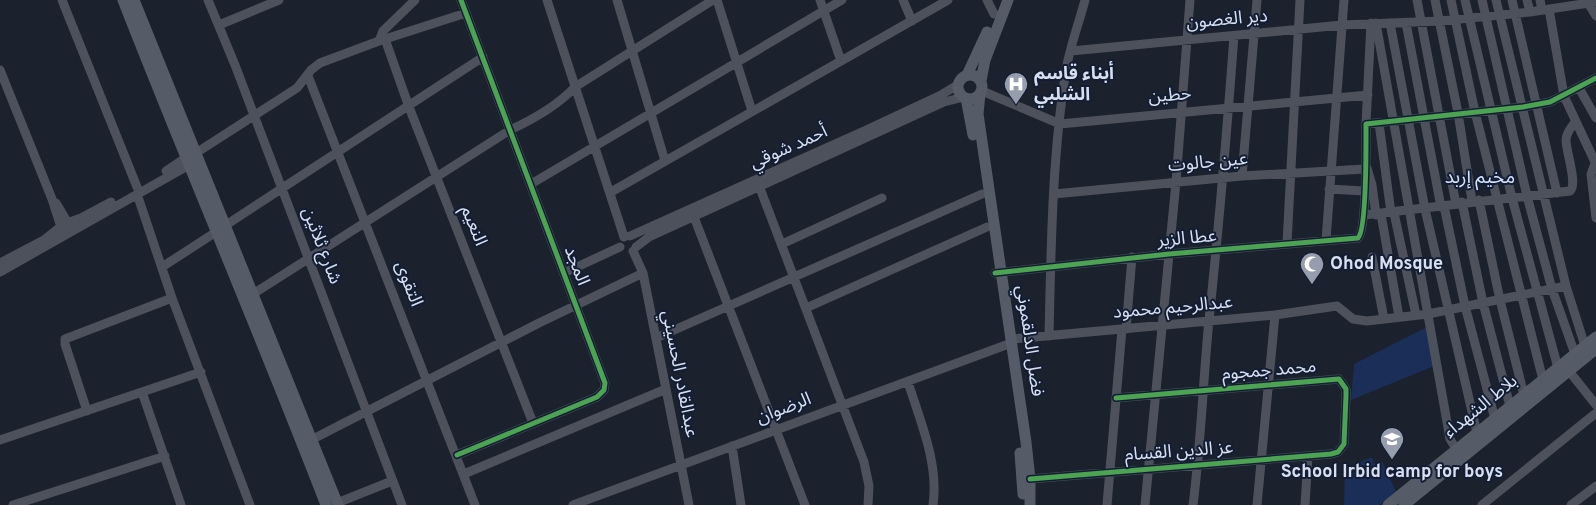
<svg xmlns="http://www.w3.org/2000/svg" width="1596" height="505" font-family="Overpass,'Noto Sans Arabic',sans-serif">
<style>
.green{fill:#1b2e58}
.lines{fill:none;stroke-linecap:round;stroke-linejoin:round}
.minor{stroke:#4d515b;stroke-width:9}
.major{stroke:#555c68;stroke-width:11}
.cycleway-casing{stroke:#131e35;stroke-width:8}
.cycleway{stroke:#4ca352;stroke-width:5}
.labels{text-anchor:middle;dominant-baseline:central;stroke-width:4;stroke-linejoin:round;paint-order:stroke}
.street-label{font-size:18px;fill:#d8e0f0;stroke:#131e35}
.poi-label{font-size:18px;font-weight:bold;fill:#d8e0f0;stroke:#131e35;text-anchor:start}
.neighbourhood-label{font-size:19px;fill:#d7e4fe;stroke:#131e35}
</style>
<rect width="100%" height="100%" fill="#1b212d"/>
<path class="green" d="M 1429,326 L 1434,366 L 1351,400 L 1354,364 Z
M 1372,457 L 1374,464 L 1382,461 L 1396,492 L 1379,505 L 1344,505 L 1345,468 Z"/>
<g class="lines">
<path class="minor" d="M 62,0 L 137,187
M 208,0 L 235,65 L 402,505
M 547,0 L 624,237
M 617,0 L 665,161
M 717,0 L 752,111
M 820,0 L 841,61
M 903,0 L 912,21
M 987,0 L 994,14
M 1417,0 L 1456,204
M 1435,0 L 1458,113 L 1472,201
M 1451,0 L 1475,112 L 1543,380
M 1465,0 L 1512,198 L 1558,368
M 1482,0 L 1527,196 L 1552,289 L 1575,354
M 1496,0 L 1566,286 L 1585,346
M 1512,0 L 1557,193
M 1527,0 L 1530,12
M 1540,0 L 1542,10
M 1588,3 L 1596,16
M 1549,9 L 1564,96 L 1595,162
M 1376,23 L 1450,439 L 1459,454
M 1390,23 L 1425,209 L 1477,433
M 1406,23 L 1441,207
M 219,25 L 279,0
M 385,39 L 409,107 L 533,423
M 379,41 L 383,31 L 415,0
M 1071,51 L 1342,25 L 1440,21 L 1530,12 L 1596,2
M 0,70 L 52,199 L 62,230
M 308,76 L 475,505
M 1579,88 L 1596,118
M 982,91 L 1060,124 L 1368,95
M 1379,123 L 1391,213
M 1366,124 L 1371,23
M 196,153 L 297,88 L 311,70 L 320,63 L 379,41 L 466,13
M 1596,161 L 1591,174 L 1596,218
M 1367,168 L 1372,185 L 1376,215
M 166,171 L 187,157
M 1242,176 L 1257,0
M 758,183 L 864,462 L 869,486 L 868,505
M 531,184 L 842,0
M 1329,189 L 1364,191
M 611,192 L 948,0
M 137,194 L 172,298 L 250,505
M 1054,194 L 1242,176 L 1365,169
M 1479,200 L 1500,300 L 1524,395
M 1462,202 L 1483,303 L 1510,406
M 56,203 L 71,228
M 1444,206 L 1465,306 L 1495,419
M 1394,213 L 1416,315
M 1381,214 L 1399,317
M 1364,215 L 1570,191 C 1578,184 1566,152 1566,140 C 1566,133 1571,128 1575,122
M 694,217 L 805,505
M 226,225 L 483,57
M 630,236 L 864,131 L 941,95 L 959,84
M 1326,240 L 1344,0
M 1287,243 L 1300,0
M 782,244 L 882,198
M 636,247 L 649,237 L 944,102 L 964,97
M 633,251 L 643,273 L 689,505
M 1372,257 L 1384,319
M 0,263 L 44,240 L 64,224 L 81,218 L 111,202
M 162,267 L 216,232
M 0,272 L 189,165
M 564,273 L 620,247
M 995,273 L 1169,254 L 1358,238 C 1367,229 1366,143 1366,124 L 1523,107 L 1550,102 L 1596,78
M 253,294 L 510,130 C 534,119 557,106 575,87 L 713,0
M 806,308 L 987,227
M 1126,329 L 1132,257
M 1049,336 C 1051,248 1052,157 1066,70 C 1070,46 1079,23 1085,0
M 656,338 L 982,194
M 1012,339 L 1275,315 L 1337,306 L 1353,319 L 1367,321 L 1428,314 L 1566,286
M 1569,371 L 1596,405
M 908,382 C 920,421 939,463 933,505
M 142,392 L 181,505
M 87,411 L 65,344 L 65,339 L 172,298
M 0,440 L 201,372
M 311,440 L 539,323 L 643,273
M 732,446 L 741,505
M 457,455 L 597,397 L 604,390 L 605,383 L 461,0
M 464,474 L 666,389
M 1030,479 L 1331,454 L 1338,452 L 1344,444 L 1346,396 L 1346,389 L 1339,379 L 1116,398
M 337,503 L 392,481
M 13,505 L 165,456
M 573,505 L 1006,345
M 1107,505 L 1122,329
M 1145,505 L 1176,182 L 1190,0
M 1193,505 C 1201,443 1203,381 1209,320 C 1219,225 1227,131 1234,36
M 1257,505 L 1275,315
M 1305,505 L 1308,456
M 1482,505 L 1596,413
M 1571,505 L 1596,486"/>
<path class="major" d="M 123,0 C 189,169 261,336 326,505
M 134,0 L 338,505
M 967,75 L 987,32
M958 87a12 12 0 1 1 24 0a12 12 0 1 1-24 0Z
M 981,81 L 985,60 L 1008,0
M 980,94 L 978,114 L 1026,442 L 1030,479 L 1030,505
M 966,98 L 973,135
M 1020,453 L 1023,494
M 1388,505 L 1596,337
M 1404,505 L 1596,349"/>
<g class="cycleway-casing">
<path id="cycleway" d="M 995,273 L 1169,254 L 1358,238 C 1367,229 1366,143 1366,124 L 1523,107 L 1550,102 L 1596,78
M 457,455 L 597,397 L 604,390 L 605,383 L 461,0
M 1030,479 L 1331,454 L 1338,452 L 1344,444 L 1346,396 L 1346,389 L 1339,379 L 1116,398"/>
</g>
<use href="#cycleway" class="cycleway"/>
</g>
<defs>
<g id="hospital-pin" transform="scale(1.25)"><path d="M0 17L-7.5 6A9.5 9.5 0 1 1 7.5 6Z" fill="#969dac" stroke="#131e35"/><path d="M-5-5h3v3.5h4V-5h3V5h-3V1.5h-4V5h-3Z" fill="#fff"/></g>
<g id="mosque-pin" transform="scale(1.25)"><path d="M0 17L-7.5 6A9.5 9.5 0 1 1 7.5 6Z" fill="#969dac" stroke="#131e35"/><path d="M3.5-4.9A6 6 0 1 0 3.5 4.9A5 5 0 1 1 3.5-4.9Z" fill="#fff"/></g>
<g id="school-pin" transform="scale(1.25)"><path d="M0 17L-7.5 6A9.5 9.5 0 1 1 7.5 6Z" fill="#969dac" stroke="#131e35"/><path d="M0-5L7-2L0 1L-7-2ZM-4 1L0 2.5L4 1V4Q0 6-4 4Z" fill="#fff"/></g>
</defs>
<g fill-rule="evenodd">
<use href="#hospital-pin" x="1016" y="84"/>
<use href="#mosque-pin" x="1312" y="264"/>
<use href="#school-pin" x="1392" y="439"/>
</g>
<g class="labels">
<g class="street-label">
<text transform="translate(1227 20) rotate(-5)">دير الغصون</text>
<text transform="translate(1170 96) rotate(-5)">حطين</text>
<text transform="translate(789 148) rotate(-24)">أحمد شوقي</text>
<text transform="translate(1208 163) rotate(-5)">عين جالوت</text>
<text transform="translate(473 226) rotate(68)">النعيم</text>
<text transform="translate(1187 239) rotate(-5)">عطا الزير</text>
<text transform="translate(321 246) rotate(69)">شارع ثلاثين</text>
<text transform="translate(576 266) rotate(69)">المجد</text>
<text transform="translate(408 284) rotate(69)">التقوى</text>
<text transform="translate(1173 308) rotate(-5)">عبدالرحيم محمود</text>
<text transform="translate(1029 341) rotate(82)">فضل الدلقموني</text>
<text transform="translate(1269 371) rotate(-5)">محمد جمجوم</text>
<text transform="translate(679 374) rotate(79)">عبدالقادر الحسيني</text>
<text transform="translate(1481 407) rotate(-39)">بلاط الشهداء</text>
<text transform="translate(784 409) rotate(-21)">الرضوان</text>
<text transform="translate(1179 452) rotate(-4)">عز الدين القسام</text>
</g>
<g class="poi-label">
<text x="1034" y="74">أبناء قاسم<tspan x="1034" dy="21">الشلبي</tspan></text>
<text x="1330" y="264">Ohod Mosque</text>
<text x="1392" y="472" text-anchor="middle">School Irbid camp for boys</text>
</g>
<g class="neighbourhood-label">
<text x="1480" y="178">مخيم إربد</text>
</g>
</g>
</svg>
